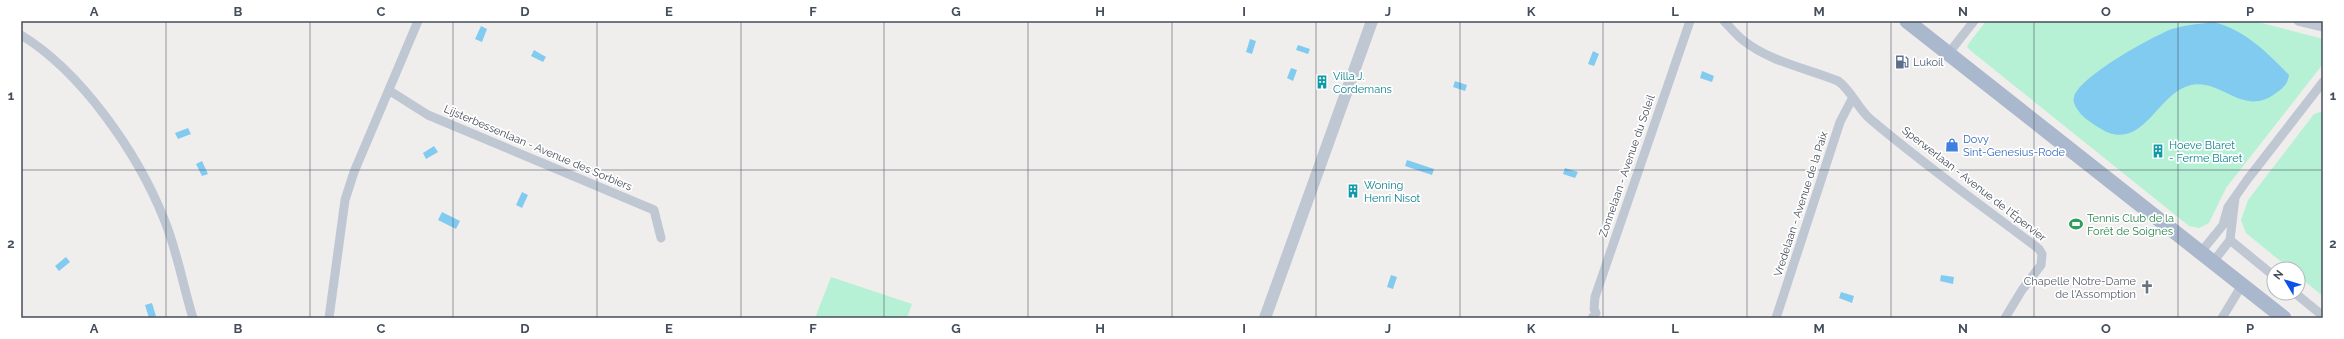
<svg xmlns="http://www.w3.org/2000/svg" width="2344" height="339" font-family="Raleway,sans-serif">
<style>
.green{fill:#b7f1d5}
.water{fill:#81cbf1}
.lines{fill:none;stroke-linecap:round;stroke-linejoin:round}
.minor{stroke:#bfc7d3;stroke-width:9}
.tertiary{stroke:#bfc7d3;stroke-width:12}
.primary{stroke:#aab8ce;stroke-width:15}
.grid{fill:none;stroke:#444d5b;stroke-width:1;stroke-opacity:0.55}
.labels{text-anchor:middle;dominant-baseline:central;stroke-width:3.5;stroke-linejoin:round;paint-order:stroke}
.service-label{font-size:11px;fill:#4e5e75;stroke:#fff;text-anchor:start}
.culture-label{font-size:11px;fill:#0d838f;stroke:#fff;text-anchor:start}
.shop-label{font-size:11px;fill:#366cbe;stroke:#fff;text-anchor:start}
.street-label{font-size:11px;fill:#444d5b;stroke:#fff}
.leisure-label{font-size:11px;fill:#27864d;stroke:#fff;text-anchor:start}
.worship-label{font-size:11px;fill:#5b616d;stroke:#fff;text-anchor:end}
.neatline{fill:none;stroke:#444d5b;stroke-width:1.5}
.grid-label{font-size:13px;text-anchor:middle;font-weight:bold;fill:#444d5b}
</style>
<rect width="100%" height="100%" fill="#f0eded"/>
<path class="green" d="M 1986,21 L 2254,21 L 2323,39 L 2323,64 L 2226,188 L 2209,223 L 2199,228 L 2189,226 L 1971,51 L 1967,47 L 1969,43 Z
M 2323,111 L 2323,296 L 2298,276 L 2298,269 L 2290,269 L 2246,233 L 2241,220 L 2248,200 L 2314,114 Z
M 831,277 L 912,304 L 907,318 L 815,318 Z"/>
<path class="water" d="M 2213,22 C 2244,29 2268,53 2289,75 C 2288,84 2283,88 2276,93 C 2243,118 2223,79 2191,85 C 2160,92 2146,142 2113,134 C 2106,133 2084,119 2080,113 C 2077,109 2072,103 2074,97 C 2079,77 2151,37 2172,29 C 2185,25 2199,24 2213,22 Z
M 481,26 L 487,29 L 482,42 L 475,39 Z
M 1250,39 L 1256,41 L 1252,54 L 1246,52 Z
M 1298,45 L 1310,49 L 1308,54 L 1296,50 Z
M 534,50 L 546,57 L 543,62 L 531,56 Z
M 1593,51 L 1599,54 L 1594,66 L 1588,64 Z
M 1291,68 L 1297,70 L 1293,81 L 1287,78 Z
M 1702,71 L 1714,76 L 1712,82 L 1700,78 Z
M 1455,81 L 1467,85 L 1465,91 L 1453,87 Z
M 188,128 L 191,134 L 178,139 L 175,133 Z
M 434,146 L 438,152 L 426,159 L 423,153 Z
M 1407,160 L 1434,169 L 1432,175 L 1405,166 Z
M 202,161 L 208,174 L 202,176 L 196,164 Z
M 1565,168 L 1578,172 L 1575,178 L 1563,174 Z
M 522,192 L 528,195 L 522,208 L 516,205 Z
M 442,212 L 460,221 L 456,229 L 438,220 Z
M 66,257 L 70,262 L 59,271 L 55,266 Z
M 1391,275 L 1397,277 L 1393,289 L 1387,287 Z
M 1941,275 L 1954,277 L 1953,284 L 1940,281 Z
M 1841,292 L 1854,296 L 1852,303 L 1839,298 Z
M 152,303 L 156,316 L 149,318 L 145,305 Z"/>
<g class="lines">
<path class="minor" d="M 1724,21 C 1730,27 1736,35 1744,41 C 1771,62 1806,68 1838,81 C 1851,90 1857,107 1869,118 C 1923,164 1982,206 2039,249 L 2042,254 L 2041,265 L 2022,290 L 2005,318
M 2298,21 L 2323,27
M 21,35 C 82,72 138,154 164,219 C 177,250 183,286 193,318
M 1948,54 L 1974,21
M 390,91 L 428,115 L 654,210 L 661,238
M 2230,240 L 2274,276
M 2201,252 L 2223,225 L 2228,207 L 2247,180 L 2323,82
M 2213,262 L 2230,240 L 2235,198
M 2295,293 L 2323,316
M 329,318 L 345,200 L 354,172 L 418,21
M 1592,318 L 1596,313 L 1594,309 L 1595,297 L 1690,21
M 1776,318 L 1840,122 L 1852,99
M 2222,318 L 2242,285"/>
<path class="tertiary" d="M 1265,318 L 1372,21"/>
<path class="primary" d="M 1907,21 L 2284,318"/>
</g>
<path class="grid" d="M 166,21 L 166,318M 310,21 L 310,318M 453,21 L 453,318M 597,21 L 597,318M 741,21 L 741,318M 884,21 L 884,318M 1028,21 L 1028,318M 1172,21 L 1172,318M 1316,21 L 1316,318M 1460,21 L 1460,318M 1603,21 L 1603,318M 1747,21 L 1747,318M 1891,21 L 1891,318M 2034,21 L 2034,318M 2178,21 L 2178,318M 21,170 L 2323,170"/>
<defs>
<g id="fuel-bare" transform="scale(1.08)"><path d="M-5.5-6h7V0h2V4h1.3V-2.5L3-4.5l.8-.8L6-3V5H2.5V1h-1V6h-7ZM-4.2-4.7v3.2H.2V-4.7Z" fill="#5c6f8a" stroke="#fff" stroke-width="2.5" paint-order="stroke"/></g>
<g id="building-bare" transform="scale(1.08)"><path d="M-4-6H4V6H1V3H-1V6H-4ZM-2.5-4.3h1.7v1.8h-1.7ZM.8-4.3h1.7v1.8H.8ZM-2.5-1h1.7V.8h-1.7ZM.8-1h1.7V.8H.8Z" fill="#0f9aa8" stroke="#fff" stroke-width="2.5" paint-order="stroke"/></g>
<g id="shop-bare" transform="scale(1.08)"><path d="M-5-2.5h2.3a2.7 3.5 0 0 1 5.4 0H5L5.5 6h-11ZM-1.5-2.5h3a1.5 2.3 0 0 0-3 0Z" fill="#3f7fe0" stroke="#fff" stroke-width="2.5" paint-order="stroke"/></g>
<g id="stadium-bare" transform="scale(1.08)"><path d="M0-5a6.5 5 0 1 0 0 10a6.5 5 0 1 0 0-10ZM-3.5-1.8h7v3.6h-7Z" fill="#2e9e5b" stroke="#fff" stroke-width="2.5" paint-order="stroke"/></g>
<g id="church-bare" transform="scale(1.08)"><path d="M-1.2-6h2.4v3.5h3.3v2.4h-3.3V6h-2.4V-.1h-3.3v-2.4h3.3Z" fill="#6b7280" stroke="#fff" stroke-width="2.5" paint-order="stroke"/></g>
</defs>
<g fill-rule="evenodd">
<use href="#fuel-bare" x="1902" y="62"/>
<use href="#building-bare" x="1322" y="82"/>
<use href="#shop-bare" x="1952" y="145"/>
<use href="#building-bare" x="2158" y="151"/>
<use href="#building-bare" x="1353" y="191"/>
<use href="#stadium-bare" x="2076" y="224"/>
<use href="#church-bare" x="2147" y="287"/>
</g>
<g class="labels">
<g class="service-label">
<text x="1913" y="62">Lukoil</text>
</g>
<g class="culture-label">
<text x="1333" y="76">Villa J.<tspan x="1333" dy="13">Cordemans</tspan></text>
<text x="2169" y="145">Hoeve Blaret<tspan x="2169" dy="13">- Ferme Blaret</tspan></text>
<text x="1364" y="185">Woning<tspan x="1364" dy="13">Henri Nisot</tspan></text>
</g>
<g class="shop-label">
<text x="1963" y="139">Dovy<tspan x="1963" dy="13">Sint-Genesius-Rode</tspan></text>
</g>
<g class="street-label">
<text transform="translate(538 148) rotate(23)">Lijsterbessenlaan - Avenue des Sorbiers</text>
<text transform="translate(1627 166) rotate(-71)">Zonnelaan - Avenue du Soleil</text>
<text transform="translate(1974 184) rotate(38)">Sperwerlaan - Avenue de l'Épervier</text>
<text transform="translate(1801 204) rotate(-72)">Vredelaan - Avenue de la Paix</text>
</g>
<g class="leisure-label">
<text x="2087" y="218">Tennis Club de la<tspan x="2087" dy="13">Forêt de Soignes</tspan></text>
</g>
<g class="worship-label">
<text x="2136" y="281">Chapelle Notre-Dame<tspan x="2136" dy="13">de l'Assomption</tspan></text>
</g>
</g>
<rect width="2344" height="339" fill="none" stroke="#ffffff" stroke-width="44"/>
<g transform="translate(2286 281) rotate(308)"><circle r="19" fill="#ffffff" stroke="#b4b8bd"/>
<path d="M0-3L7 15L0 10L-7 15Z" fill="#0d51e9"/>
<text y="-6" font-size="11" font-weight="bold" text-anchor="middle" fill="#444d5b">N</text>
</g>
<rect x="22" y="22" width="2300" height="295" class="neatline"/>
<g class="grid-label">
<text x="94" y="16">A</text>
<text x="238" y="16">B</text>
<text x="381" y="16">C</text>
<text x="525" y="16">D</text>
<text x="669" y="16">E</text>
<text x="813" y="16">F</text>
<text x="956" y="16">G</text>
<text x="1100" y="16">H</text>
<text x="1244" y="16">I</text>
<text x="1388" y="16">J</text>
<text x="1531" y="16">K</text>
<text x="1675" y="16">L</text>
<text x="1819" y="16">M</text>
<text x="1963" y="16">N</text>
<text x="2106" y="16">O</text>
<text x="2250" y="16">P</text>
<text x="11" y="100">1</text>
<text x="2333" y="100">1</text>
<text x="11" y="248">2</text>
<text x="2333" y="248">2</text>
<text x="94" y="333">A</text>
<text x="238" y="333">B</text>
<text x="381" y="333">C</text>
<text x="525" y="333">D</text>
<text x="669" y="333">E</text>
<text x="813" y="333">F</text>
<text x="956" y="333">G</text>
<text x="1100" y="333">H</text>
<text x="1244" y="333">I</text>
<text x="1388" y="333">J</text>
<text x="1531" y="333">K</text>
<text x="1675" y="333">L</text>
<text x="1819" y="333">M</text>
<text x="1963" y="333">N</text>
<text x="2106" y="333">O</text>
<text x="2250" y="333">P</text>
</g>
</svg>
